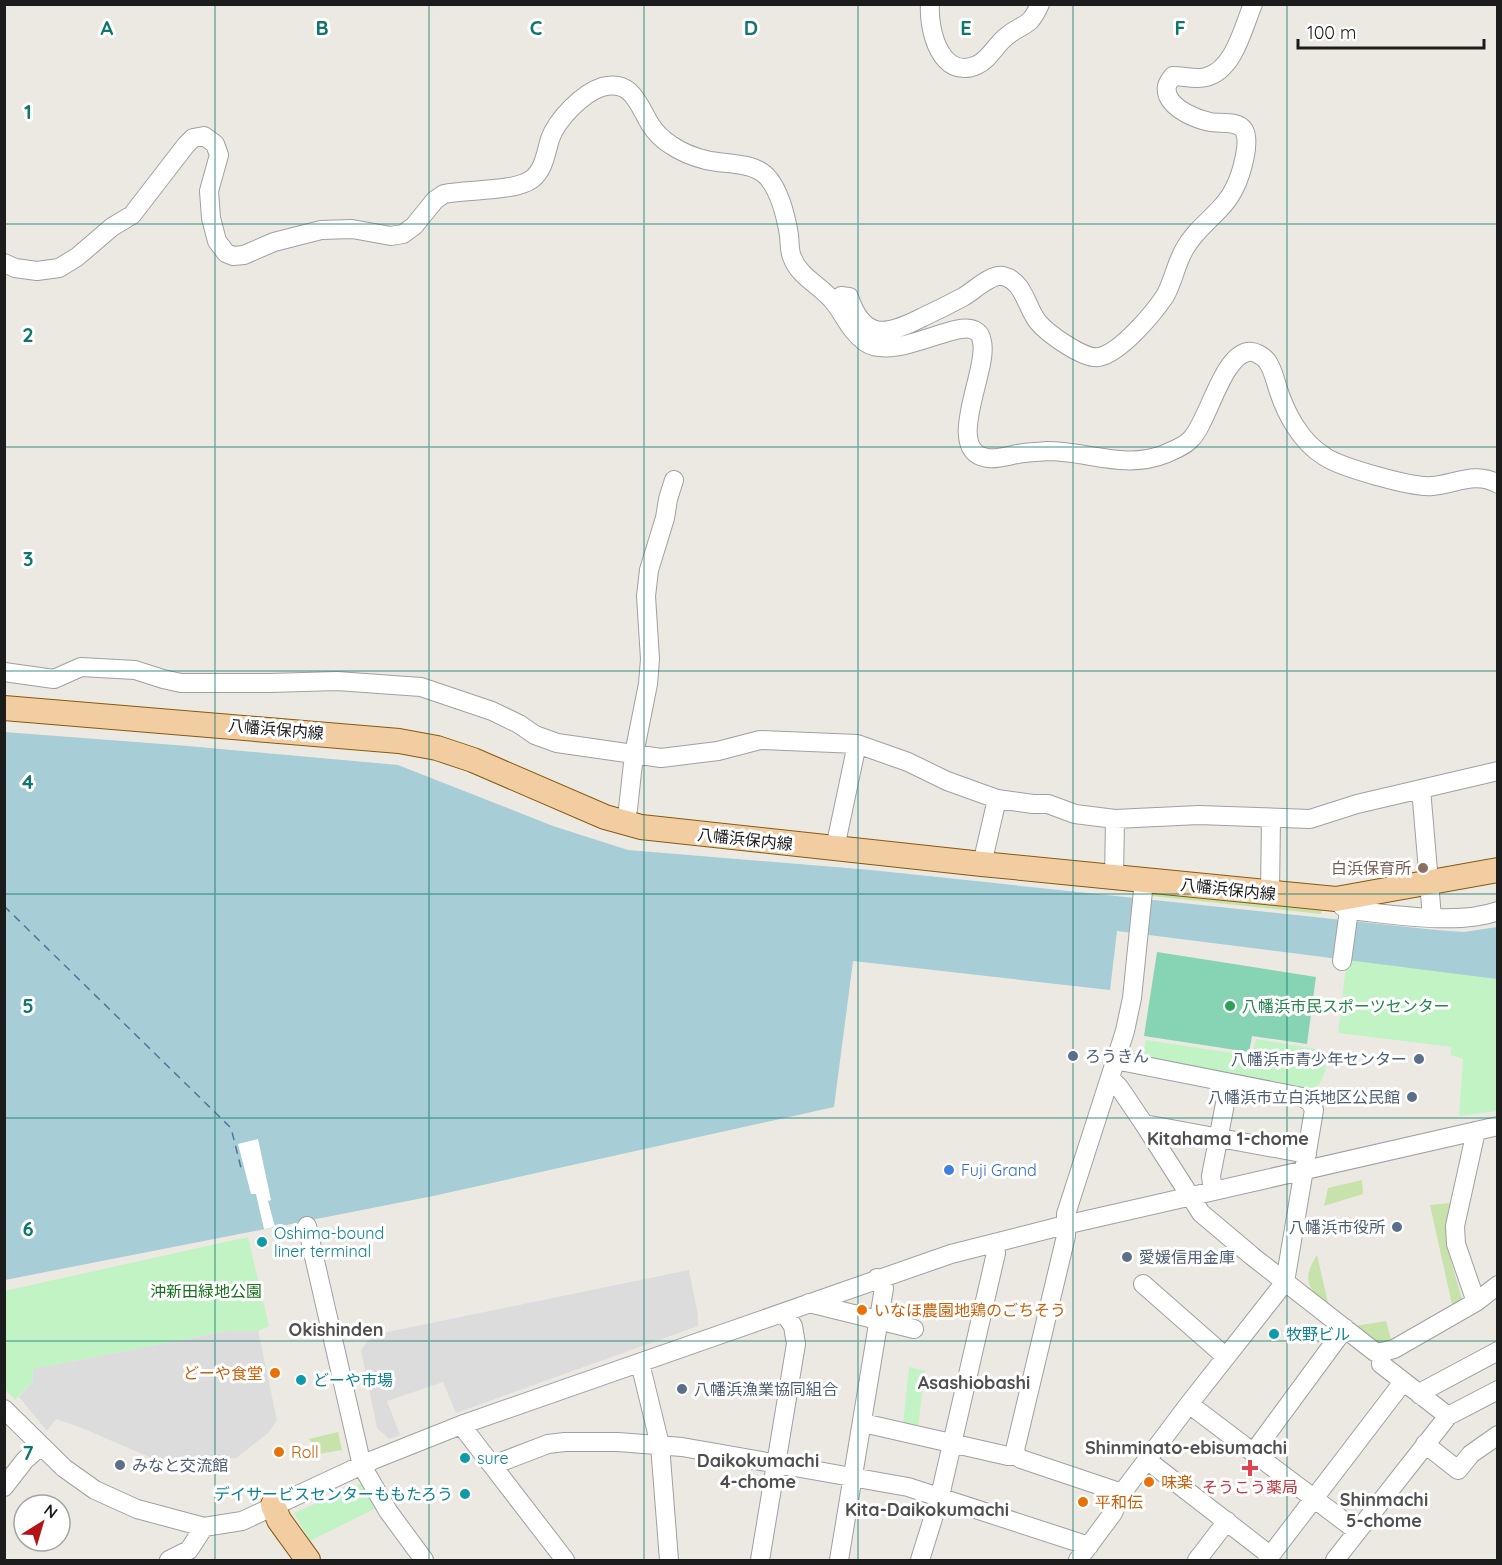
<svg xmlns="http://www.w3.org/2000/svg" width="1502" height="1565" font-family="Quicksand,'Noto Sans JP',sans-serif">
<style>
.grass{fill:#c8e2ac}
.park{fill:#c2f3c5}
.pitch{fill:#87d4b4}
.parking{fill:#dcdcdc}
.water{fill:#a7cdd6}
.pier{fill:#fff}
.lines{fill:none;stroke-linecap:round;stroke-linejoin:round}
.ferry{stroke:#4f779a;stroke-width:1.5;stroke-dasharray:8 6;stroke-linecap:butt}
.minor-casing{stroke:#a0a0a0;stroke-width:20}
.major-casing{stroke:#855a0e;stroke-width:26}
.minor{stroke:#fff;stroke-width:18}
.major{stroke:#f2cda2;stroke-width:24}
.grid{fill:none;stroke:#0f766e;stroke-width:1.5;stroke-opacity:0.55}
.education-dot{fill:#8d6e63;stroke:#fff;stroke-width:2}
.leisure-dot{fill:#2e9e5b;stroke:#fff;stroke-width:2}
.service-dot{fill:#5c6f8a;stroke:#fff;stroke-width:2}
.shop-dot{fill:#3f7fe0;stroke:#fff;stroke-width:2}
.culture-dot{fill:#0f9aa8;stroke:#fff;stroke-width:2}
.food-dot{fill:#e8710a;stroke:#fff;stroke-width:2}
.health-dot{fill:#e0444e;stroke:#fff;stroke-width:2}
.labels{text-anchor:middle;dominant-baseline:central;stroke-width:6;stroke-linejoin:round;paint-order:stroke}
.street-label{font-size:16px;fill:#1c1c1c;stroke:#fff}
.education-label{font-size:16px;fill:#785e54;stroke:#fff;text-anchor:end}
.leisure-label{font-size:16px;fill:#27864d;stroke:#fff;text-anchor:start}
.service-label{font-size:16px;fill:#4e5e75;stroke:#fff;text-anchor:start}
.shop-label{font-size:16px;fill:#366cbe;stroke:#fff;text-anchor:start}
.culture-label{font-size:16px;fill:#0d838f;stroke:#fff;text-anchor:start}
.park-label{font-size:16px;fill:#166e1a;stroke:#fff}
.food-label{font-size:16px;fill:#c56008;stroke:#fff;text-anchor:start}
.health-label{font-size:16px;fill:#be3a42;stroke:#fff}
.neighbourhood-label{font-size:18px;font-weight:bold;fill:#4f4f4f;stroke:#fff}
.grid-label{font-size:20px;text-anchor:middle;font-weight:bold;fill:#0f766e;stroke:#fff;stroke-width:6;stroke-linejoin:round;paint-order:stroke}
</style>
<rect width="100%" height="100%" fill="#ece9e2"/>
<path class="grass" d="M 1153,888 L 1322,904 L 1321,914 L 1151,896 Z
M 1362,1180 L 1363,1194 L 1324,1206 L 1328,1188 Z
M 1451,1203 L 1446,1243 L 1463,1303 L 1453,1309 L 1430,1205 Z
M 1317,1255 L 1329,1307 C 1308,1290 1301,1279 1317,1255 Z
M 1386,1321 L 1394,1349 L 1382,1352 L 1355,1326 Z
M 338,1432 L 342,1450 L 319,1454 L 309,1439 Z"/>
<path class="park" d="M 1347,959 L 1497,979 L 1497,1111 L 1459,1116 L 1463,1059 L 1450,1055 L 1452,1047 L 1338,1033 Z
M 1256,1039 L 1321,1050 L 1327,1057 C 1326,1074 1322,1082 1311,1094 L 1142,1059 L 1146,1040 L 1252,1056 Z
M 248,1237 L 269,1326 L 258,1331 L 226,1331 L 34,1369 L 33,1381 L 15,1400 L 5,1389 L 4,1291 Z
M 909,1367 L 925,1371 L 918,1427 L 903,1424 Z
M 363,1483 L 378,1507 L 310,1541 L 294,1513 Z"/>
<path class="pitch" d="M 1157,952 L 1316,977 L 1307,1044 L 1252,1036 L 1249,1052 L 1144,1036 Z"/>
<path class="parking" d="M 689,1270 L 698,1315 L 698,1326 L 456,1413 L 443,1382 L 387,1401 L 400,1435 L 389,1439 L 377,1428 L 361,1350 L 373,1335 Z
M 227,1331 L 258,1331 L 277,1420 L 268,1433 L 236,1458 L 181,1466 L 149,1457 L 82,1428 L 56,1419 L 47,1431 L 19,1397 L 33,1381 L 33,1369 Z"/>
<path class="water" d="M 4,732 L 188,746 L 398,765 L 553,826 L 628,850 L 871,870 L 1436,930 L 1464,932 L 1497,927 L 1497,979 L 1117,931 L 1110,990 L 853,961 L 834,1107 L 433,1196 L 5,1280 Z"/>
<path class="pier" d="M 258,1139 L 271,1200 L 268,1201 L 275,1227 L 264,1229 L 256,1194 L 251,1194 L 238,1144 Z"/>
<g class="lines">
<path class="ferry" d="M 4,906 L 231,1128 L 241,1168 L 244,1167"/>
<g class="minor-casing">
<path id="minor" d="M 930,4 C 928,30 941,81 977,65 C 990,59 996,44 1007,36 C 1024,22 1029,29 1040,4
M 4,263 L 15,268 L 37,271 L 59,268 L 77,257 L 112,227 L 132,215 L 186,145 L 193,138 L 204,136 L 215,144 L 219,155 L 209,191 L 211,218 L 217,241 L 226,253 L 233,256 L 244,255 L 274,242 L 321,230 L 352,229 L 391,236 L 403,234 L 414,226 L 435,200 L 444,194 C 467,189 515,192 532,179 C 544,170 546,152 550,139 C 557,119 583,93 602,87 C 632,79 638,104 650,124 C 655,132 663,140 671,145 C 681,152 694,157 706,160 C 725,165 756,161 769,179 C 780,193 786,217 789,235 C 790,243 789,250 792,257 C 799,277 820,285 833,301 C 844,314 850,331 865,342 C 894,362 955,320 974,330 C 980,333 981,336 982,342 C 989,370 943,450 987,458 C 998,460 1013,454 1024,453 C 1031,452 1039,452 1047,451 C 1088,451 1125,470 1165,454 C 1174,450 1185,446 1191,439 C 1208,422 1222,356 1248,352 C 1255,351 1263,356 1267,361 C 1273,369 1275,380 1278,389 C 1286,414 1301,442 1324,456 C 1339,467 1413,488 1432,486 C 1455,484 1476,471 1498,484
M 835,302 L 841,296 L 849,297 C 864,342 888,335 923,317 C 936,311 950,304 963,297 C 974,291 990,274 1003,276 C 1024,281 1026,307 1038,322 C 1047,333 1084,360 1099,357 C 1120,353 1153,314 1165,296 C 1173,282 1176,264 1184,250 C 1197,225 1224,212 1235,187 C 1241,175 1251,142 1244,130 C 1237,120 1220,124 1210,122 C 1196,119 1174,110 1168,96 C 1165,88 1167,83 1173,76 C 1183,76 1197,80 1206,77 C 1234,70 1243,28 1253,4
M 4,672 L 54,679 L 81,667 L 135,670 L 163,679 L 181,683 L 270,683 L 337,681 L 421,687 L 492,711 L 519,724 L 535,735 L 557,743 L 661,758 L 718,751 L 760,740 L 857,744 L 908,762 L 947,781 L 997,799 L 1033,804 L 1048,804 L 1075,814 L 1115,819 L 1199,815 L 1310,819 L 1357,804 L 1498,771
M 1421,789 L 1432,917
M 624,823 L 628,809 L 634,754 L 648,684 L 650,659 L 646,596 L 649,570 L 665,518 L 668,499 L 674,480
M 835,848 L 857,744
M 982,864 L 997,799
M 1114,877 L 1115,819
M 1270,893 L 1271,818
M 1336,899 L 1343,907 L 1349,910 C 1391,914 1457,926 1498,911
M 1342,961 L 1349,910
M 1111,1079 L 1119,1087 L 1144,1124 L 1201,1213 L 1252,1256 L 1375,1352 L 1382,1352 L 1394,1349 L 1476,1302 L 1498,1285
M 1144,1124 L 1307,1154
M 1213,1191 L 1211,1176 L 1229,1083
M 307,1226 L 362,1466 L 388,1511 L 424,1560
M 1143,1284 L 1226,1357
M 1476,1302 L 1456,1244 L 1455,1226 L 1476,1131
M 809,1303 L 914,1329
M 1382,1352 L 1381,1364 L 1448,1416
M 640,1363 L 660,1445 L 669,1560
M 1420,1395 L 1425,1390 L 1498,1351
M 1189,1404 L 1357,1531
M 4,1409 L 64,1468 L 95,1490 L 137,1509 L 204,1527 L 242,1521 L 373,1460 L 461,1425 L 951,1254 L 1065,1225 L 1498,1126
M 863,1423 L 1008,1456 L 1017,1456 L 1021,1459 L 1122,1493
M 461,1425 L 565,1560
M 1425,1444 L 1458,1470 L 1471,1454 L 1498,1435
M 1253,1453 L 1345,1328
M 1017,1456 L 1015,1450 L 1066,1236 L 1066,1214 L 1125,1031 L 1132,998 L 1144,881
M 1147,1460 L 1271,1556
M 493,1465 L 548,1444 L 565,1442 L 618,1442 L 682,1447 L 908,1487 L 1089,1546
M 4,1487 L 25,1460 L 41,1446
M 169,1560 L 189,1550 L 204,1527
M 760,1560 L 796,1344 L 793,1326 L 784,1313
M 839,1560 L 884,1288 L 877,1278
M 920,1560 L 940,1496 L 996,1253 L 994,1243
M 1078,1560 L 1113,1513 L 1122,1493 L 1189,1404 L 1285,1282 L 1314,1110 L 1310,1102 L 1302,1097 L 1115,1060
M 1197,1560 L 1227,1521
M 1267,1560 L 1403,1382
M 1335,1560 L 1448,1416 L 1498,1390"/>
</g>
<g class="major-casing">
<path id="major" d="M 4,708 L 399,741 L 437,748 L 473,760 L 605,817 L 641,827 L 982,864 L 1336,899 L 1498,870
M 273,1505 L 279,1520 L 308,1560"/>
</g>
<use href="#minor" class="minor"/>
<use href="#major" class="major"/>
</g>
<path class="grid" d="M 215,4 L 215,1560M 429,4 L 429,1560M 644,4 L 644,1560M 858,4 L 858,1560M 1073,4 L 1073,1560M 1287,4 L 1287,1560M 4,224 L 1498,224M 4,447 L 1498,447M 4,671 L 1498,671M 4,894 L 1498,894M 4,1118 L 1498,1118M 4,1341 L 1498,1341"/>
<circle class="education-dot" cx="1423" cy="868" r="6"/>
<circle class="leisure-dot" cx="1230" cy="1006" r="6"/>
<g class="service-dot">
<circle cx="1073" cy="1056" r="6"/>
<circle cx="1419" cy="1059" r="6"/>
<circle cx="1412" cy="1097" r="6"/>
<circle cx="1397" cy="1227" r="6"/>
<circle cx="1127" cy="1257" r="6"/>
<circle cx="682" cy="1389" r="6"/>
<circle cx="120" cy="1465" r="6"/>
</g>
<circle class="shop-dot" cx="949" cy="1170" r="6"/>
<g class="culture-dot">
<circle cx="262" cy="1242" r="6"/>
<circle cx="1274" cy="1334" r="6"/>
<circle cx="301" cy="1380" r="6"/>
<circle cx="465" cy="1458" r="6"/>
<circle cx="465" cy="1494" r="6"/>
</g>
<g class="food-dot">
<circle cx="862" cy="1310" r="6"/>
<circle cx="275" cy="1373" r="6"/>
<circle cx="279" cy="1452" r="6"/>
<circle cx="1149" cy="1482" r="6"/>
<circle cx="1083" cy="1502" r="6"/>
</g>
<path class="health-dot" d="M1247 1459h6v6h6v6h-6v6h-6v-6h-6v-6h6z"/>
<g class="labels">
<g class="street-label">
<text transform="translate(276 729) rotate(5)">八幡浜保内線</text>
<text transform="translate(745 839) rotate(6)">八幡浜保内線</text>
<text transform="translate(1228 889) rotate(6)">八幡浜保内線</text>
</g>
<g class="education-label">
<text x="1411" y="868">白浜保育所</text>
</g>
<g class="leisure-label">
<text x="1242" y="1006">八幡浜市民スポーツセンター</text>
</g>
<g class="service-label">
<text x="1085" y="1056">ろうきん</text>
<text x="1407" y="1059" text-anchor="end">八幡浜市青少年センター</text>
<text x="1400" y="1097" text-anchor="end">八幡浜市立白浜地区公民館</text>
<text x="1385" y="1227" text-anchor="end">八幡浜市役所</text>
<text x="1139" y="1257">愛媛信用金庫</text>
<text x="694" y="1389">八幡浜漁業協同組合</text>
<text x="132" y="1465">みなと交流館</text>
</g>
<g class="shop-label">
<text x="961" y="1170">Fuji Grand</text>
</g>
<g class="culture-label">
<text x="274" y="1233">Oshima-bound<tspan x="274" dy="18">liner terminal</tspan></text>
<text x="1286" y="1334">牧野ビル</text>
<text x="313" y="1380">どーや市場</text>
<text x="477" y="1458">sure</text>
<text x="453" y="1494" text-anchor="end">デイサービスセンターももたろう</text>
</g>
<g class="park-label">
<text x="206" y="1291">沖新田緑地公園</text>
</g>
<g class="food-label">
<text x="874" y="1310">いなほ農園地鶏のごちそう</text>
<text x="263" y="1373" text-anchor="end">どーや食堂</text>
<text x="291" y="1452">Roll</text>
<text x="1161" y="1482">味楽</text>
<text x="1095" y="1502">平和伝</text>
</g>
<g class="health-label">
<text x="1250" y="1487">そうこう薬局</text>
</g>
<g class="neighbourhood-label">
<text x="1228" y="1138">Kitahama 1-chome</text>
<text x="336" y="1329">Okishinden</text>
<text x="974" y="1382">Asashiobashi</text>
<text x="1186" y="1447">Shinminato-ebisumachi</text>
<text x="758" y="1460">Daikokumachi<tspan x="758" dy="21">4-chome</tspan></text>
<text x="1384" y="1499">Shinmachi<tspan x="1384" dy="21">5-chome</tspan></text>
<text x="927" y="1509">Kita-Daikokumachi</text>
</g>
</g>
<g class="grid-label">
<text x="107" y="35">A</text>
<text x="322" y="35">B</text>
<text x="536" y="35">C</text>
<text x="751" y="35">D</text>
<text x="966" y="35">E</text>
<text x="1180" y="35">F</text>
<text x="28" y="119">1</text>
<text x="28" y="342">2</text>
<text x="28" y="566">3</text>
<text x="28" y="789">4</text>
<text x="28" y="1013">5</text>
<text x="28" y="1236">6</text>
<text x="28" y="1460">7</text>
</g>
<rect width="1502" height="1565" fill="none" stroke="#1c1c1c" stroke-width="12"/>
<g transform="translate(42 1523) rotate(37)"><circle r="28" fill="#ffffff" stroke="#a4a4a4" stroke-width="1.5"/>
<path d="M0-4.5L10 22L0 15L-10 22Z" fill="#b41318"/>
<text y="-9" font-size="16" font-weight="bold" text-anchor="middle" fill="#1c1c1c">N</text>
</g>
<path d="M1298 39v9h186v-9" fill="none" stroke="#1c1c1c" stroke-width="3"/>
<text x="1307" y="39" font-size="18" fill="#1c1c1c" stroke="#ffffff" stroke-width="4.5" paint-order="stroke">100 m</text>
</svg>
